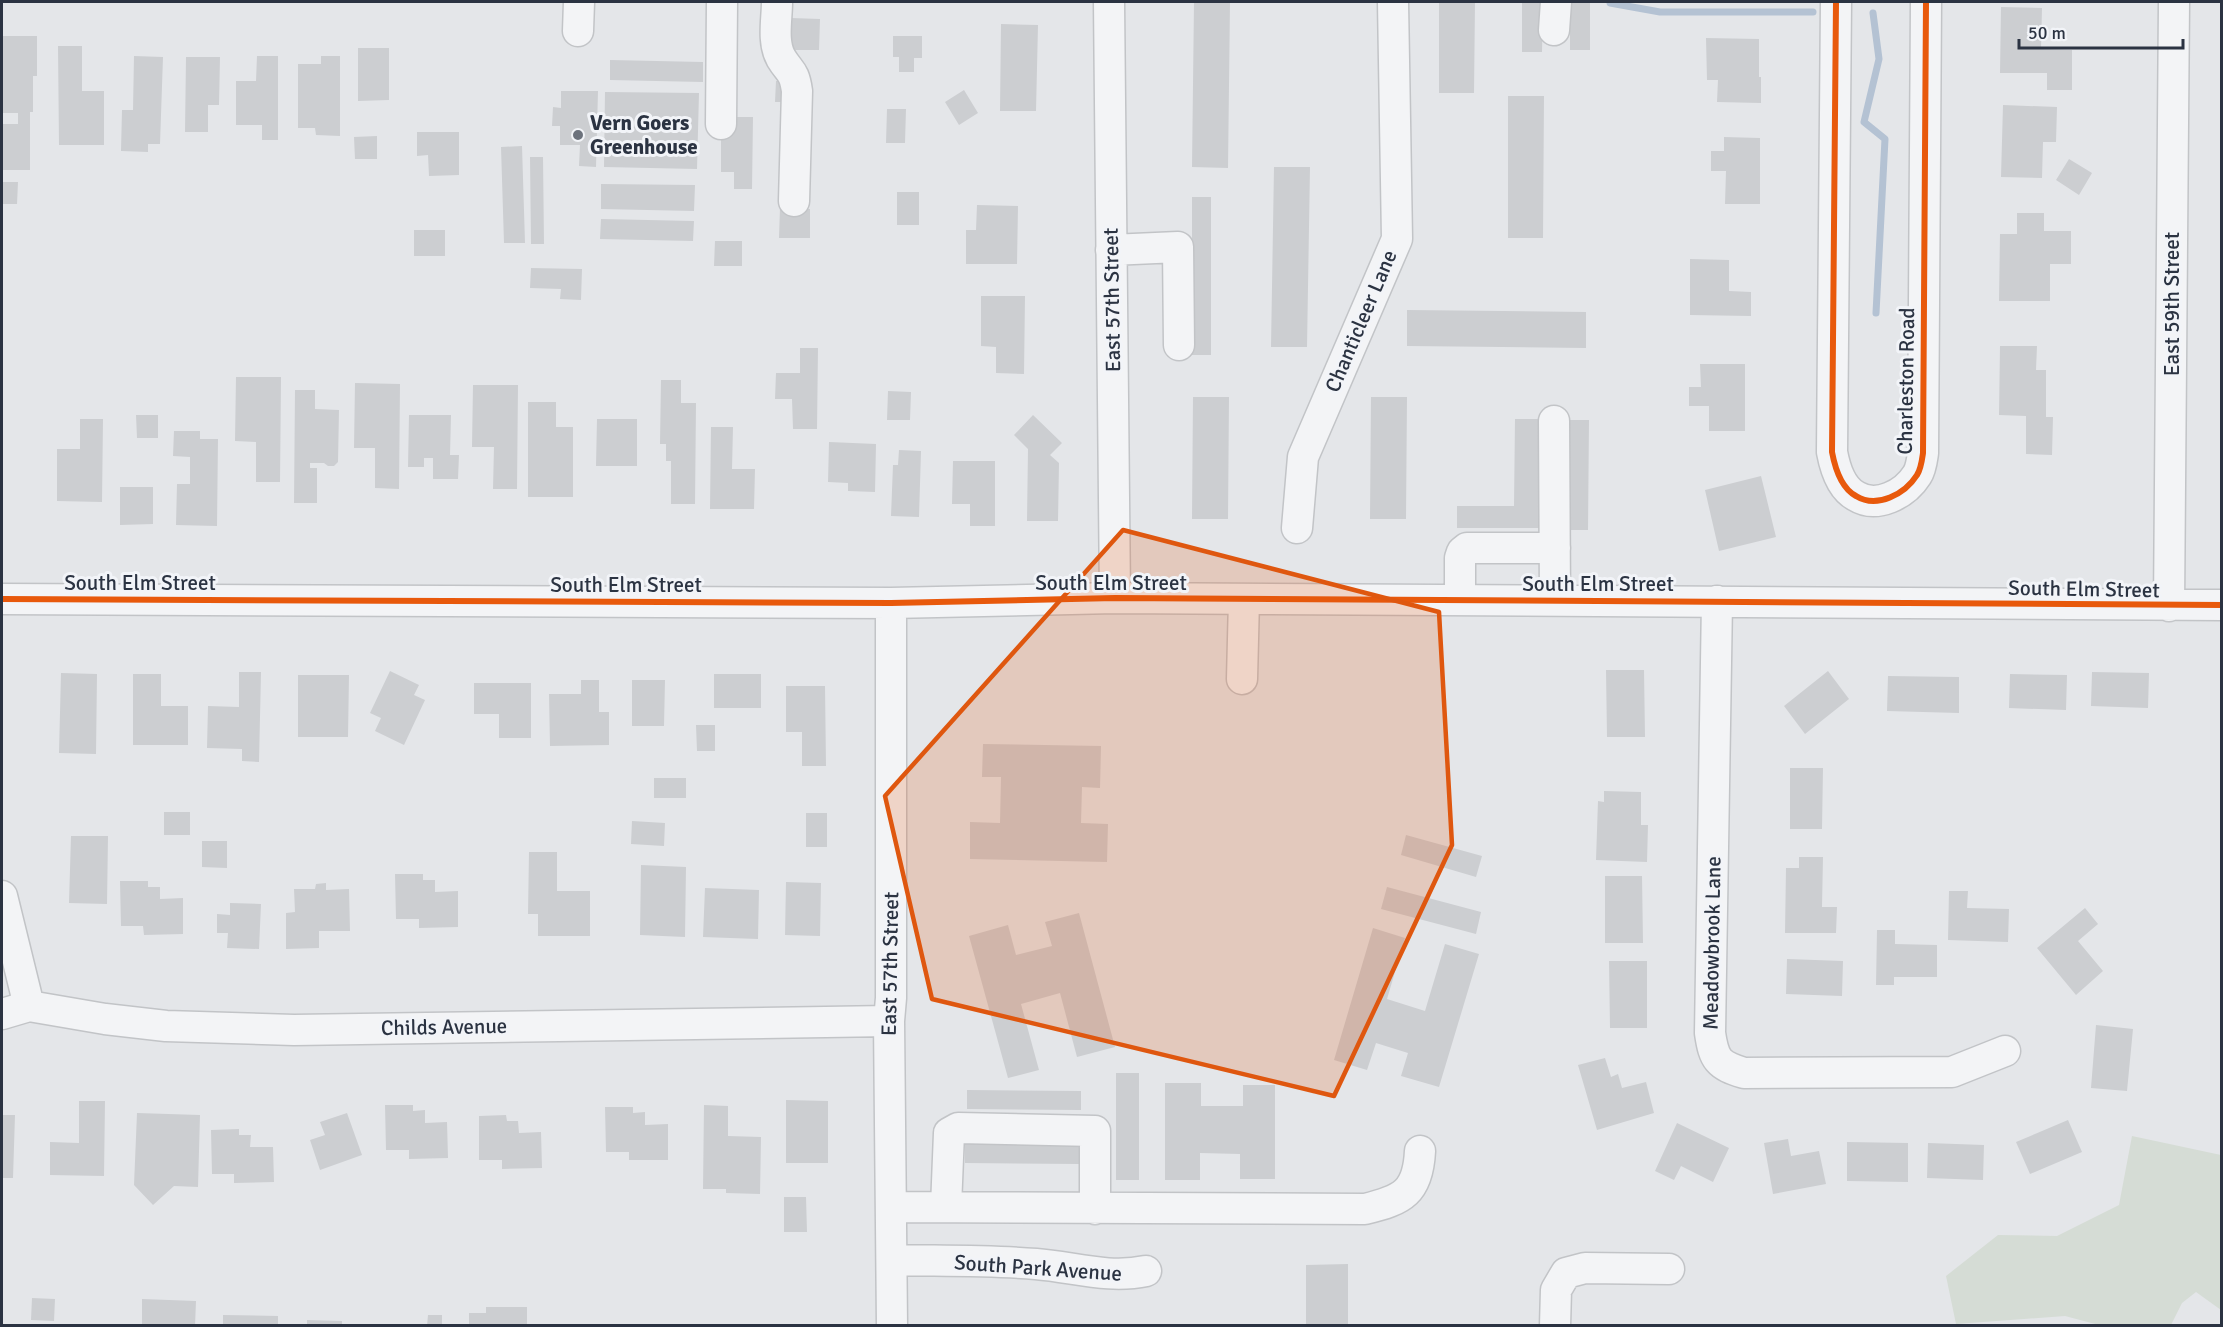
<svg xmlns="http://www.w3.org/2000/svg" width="2223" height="1327" font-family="Signika,sans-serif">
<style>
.green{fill:#d5dcd5}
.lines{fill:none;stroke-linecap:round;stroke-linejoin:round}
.stream{stroke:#b4c2d3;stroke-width:7}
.building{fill:#ccced1}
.minor-casing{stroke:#c2c4c7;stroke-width:33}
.minor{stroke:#f3f4f6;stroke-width:30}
.cycleway-casing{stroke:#f2f4f8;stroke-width:10}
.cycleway{stroke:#e8590c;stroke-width:6}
.marked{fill:#df570f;fill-opacity:0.2;stroke:#df570f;stroke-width:4.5;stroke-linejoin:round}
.poi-dot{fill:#6c727c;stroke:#f2f4f8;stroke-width:2}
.labels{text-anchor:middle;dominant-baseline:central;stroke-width:6;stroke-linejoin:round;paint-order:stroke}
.poi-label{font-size:21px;font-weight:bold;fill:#2b3342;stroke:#f2f4f8;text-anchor:start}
.street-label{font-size:21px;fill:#2b3342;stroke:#f2f4f8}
</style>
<rect width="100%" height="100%" fill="#e4e6e9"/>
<path class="green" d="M 2132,1136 L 2221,1155 L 2221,1310 L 2196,1292 L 2182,1303 L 2171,1325 L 2099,1325 L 2065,1316 L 1956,1324 L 1946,1276 L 1998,1235 L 2057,1236 L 2119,1205 Z"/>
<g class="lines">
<path class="stream" d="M 1610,2 L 1610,3 L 1660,12 L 1813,12
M 1873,13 L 1879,59 L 1864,122 L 1885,139 L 1876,313"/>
</g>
<path class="building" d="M 1194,2 L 1230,2 L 1228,168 L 1192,167 Z
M 1439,2 L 1475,2 L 1474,93 L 1439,93 Z
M 1522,2 L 1543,2 L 1542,52 L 1522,52 Z
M 1570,2 L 1590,2 L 1590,50 L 1570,50 Z
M 2001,7 L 2042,8 L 2041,49 L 2072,50 L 2072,90 L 2047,90 L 2047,73 L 2000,73 Z
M 791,18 L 820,19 L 819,50 L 791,50 Z
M 1001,24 L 1038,25 L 1036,111 L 1000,111 Z
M 2,36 L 37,36 L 37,76 L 33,76 L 33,112 L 30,112 L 30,170 L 2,170 L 2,124 L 18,124 L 18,113 L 2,113 Z
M 893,36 L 922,36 L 922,58 L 914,58 L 914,72 L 899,72 L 899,57 L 893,57 Z
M 1706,38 L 1759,39 L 1759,77 L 1761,77 L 1761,103 L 1717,102 L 1718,80 L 1707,80 Z
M 58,46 L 82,46 L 82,91 L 104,91 L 104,145 L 59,145 Z
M 358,48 L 389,48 L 389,100 L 358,101 Z
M 134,56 L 163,57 L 160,144 L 148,144 L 148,152 L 121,151 L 122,110 L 133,110 Z
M 257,56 L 278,56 L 278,140 L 262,140 L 262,125 L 236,125 L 236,81 L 256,81 Z
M 321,56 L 340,56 L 340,136 L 316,135 L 315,128 L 298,128 L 298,64 L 321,64 Z
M 186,57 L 220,57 L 219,105 L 208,105 L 208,132 L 185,132 Z
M 610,60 L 703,62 L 703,82 L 610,80 Z
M 776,81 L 791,81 L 790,102 L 775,102 Z
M 964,90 L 978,113 L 959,125 L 945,102 Z
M 561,91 L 598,91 L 596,167 L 579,166 L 580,145 L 560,145 L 560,126 L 552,126 L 553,107 L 561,108 Z
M 605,92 L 699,93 L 697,169 L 604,167 Z
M 1508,96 L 1544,96 L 1543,238 L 1508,238 Z
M 2003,105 L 2057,107 L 2056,142 L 2043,142 L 2042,178 L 2001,177 Z
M 887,109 L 906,109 L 905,143 L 886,143 Z
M 721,117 L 753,117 L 752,189 L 734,189 L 734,172 L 721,172 Z
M 417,132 L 459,132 L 459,175 L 429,176 L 428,155 L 417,156 Z
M 377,136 L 377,159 L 355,159 L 354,137 Z
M 1724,137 L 1760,138 L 1760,204 L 1725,204 L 1726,171 L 1711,171 L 1711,151 L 1724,151 Z
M 522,146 L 525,243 L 504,243 L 501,147 Z
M 530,157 L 543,157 L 544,244 L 531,244 Z
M 2069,159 L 2092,173 L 2079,195 L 2056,180 Z
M 1274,167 L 1310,167 L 1307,347 L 1271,347 Z
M 2,182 L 18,182 L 17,204 L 2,204 Z
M 601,184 L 695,185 L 694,211 L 601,209 Z
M 897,192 L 919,192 L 919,225 L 897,225 Z
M 1192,197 L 1211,197 L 1211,355 L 1192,355 Z
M 977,205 L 1018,206 L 1017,264 L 966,264 L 966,230 L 976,230 Z
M 780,208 L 810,209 L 810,238 L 779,238 Z
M 2017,213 L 2044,213 L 2044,231 L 2071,231 L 2071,264 L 2050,264 L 2050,301 L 1999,301 L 2000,234 L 2017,234 Z
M 601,219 L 694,221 L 693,241 L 600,239 Z
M 414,230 L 445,230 L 445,256 L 414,256 Z
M 715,241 L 742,241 L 742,266 L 714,266 Z
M 1690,259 L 1729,260 L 1729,291 L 1751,292 L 1751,316 L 1690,315 Z
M 531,268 L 582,269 L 581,300 L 560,299 L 561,289 L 530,288 Z
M 981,296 L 1025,296 L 1024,374 L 996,373 L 996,347 L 981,346 Z
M 1407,310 L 1586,312 L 1586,348 L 1407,346 Z
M 2000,346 L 2037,346 L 2036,370 L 2046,370 L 2046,417 L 2053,417 L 2052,455 L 2026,454 L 2026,416 L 1999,415 Z
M 800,348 L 818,348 L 817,429 L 793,429 L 792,399 L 775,399 L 776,373 L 800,373 Z
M 1700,364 L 1745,364 L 1745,431 L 1709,431 L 1709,406 L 1689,406 L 1689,387 L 1701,387 Z
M 236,377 L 281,377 L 280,482 L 256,482 L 256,442 L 235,441 Z
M 661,380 L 681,380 L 681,403 L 696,403 L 695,504 L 671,504 L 671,461 L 666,461 L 666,444 L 660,444 Z
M 355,383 L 400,384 L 399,489 L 375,488 L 375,448 L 354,448 Z
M 473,385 L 518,385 L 517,489 L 493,489 L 494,447 L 472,447 Z
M 295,390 L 315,390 L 315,409 L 339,410 L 338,462 L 334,466 L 328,466 L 324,463 L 310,463 L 310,468 L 317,468 L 317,503 L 294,503 Z
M 888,391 L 911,392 L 910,420 L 887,420 Z
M 1193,397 L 1229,397 L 1228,519 L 1192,519 Z
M 1371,397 L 1407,397 L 1406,519 L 1370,519 Z
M 528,402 L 556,402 L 556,427 L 573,427 L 573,497 L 528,497 Z
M 136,415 L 158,415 L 158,438 L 137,438 Z
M 409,415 L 451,415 L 450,455 L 459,455 L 458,479 L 433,479 L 433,458 L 424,458 L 424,467 L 408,467 Z
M 1033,415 L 1062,443 L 1050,455 L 1059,463 L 1058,521 L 1027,521 L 1028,449 L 1014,435 Z
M 80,419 L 103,419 L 102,502 L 57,501 L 57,449 L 80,449 Z
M 597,419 L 637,419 L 637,466 L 596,466 Z
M 1515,419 L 1539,419 L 1539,528 L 1457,528 L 1457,506 L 1514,506 Z
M 1566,420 L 1589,420 L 1588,530 L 1566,530 Z
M 711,427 L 733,427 L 732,469 L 755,469 L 754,509 L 710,509 Z
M 174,431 L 200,431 L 200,439 L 218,439 L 217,526 L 176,525 L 177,484 L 190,484 L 190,457 L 173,456 Z
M 829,442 L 876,444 L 875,492 L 848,491 L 848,483 L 828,482 Z
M 899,450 L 921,451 L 919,517 L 891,516 L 893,465 L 898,465 Z
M 953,461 L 995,461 L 995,526 L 970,526 L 970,504 L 952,504 Z
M 1761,476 L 1776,537 L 1719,551 L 1705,490 Z
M 120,487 L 153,487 L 153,524 L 120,525 Z
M 1606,670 L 1644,670 L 1645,737 L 1607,737 Z
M 390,671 L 419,685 L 414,695 L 425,700 L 404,745 L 375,731 L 381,718 L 370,713 Z
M 1828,671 L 1849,699 L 1805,734 L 1784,706 Z
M 239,672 L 261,672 L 259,762 L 242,761 L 242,749 L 207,748 L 208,706 L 239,707 Z
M 2092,672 L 2149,673 L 2148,708 L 2091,706 Z
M 61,673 L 97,674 L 96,754 L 59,753 Z
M 133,674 L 161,674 L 161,706 L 188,706 L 188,745 L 133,745 Z
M 714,674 L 761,674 L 761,708 L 714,708 Z
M 2010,674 L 2067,675 L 2066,710 L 2009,708 Z
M 298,675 L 349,675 L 348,737 L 298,737 Z
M 1888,676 L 1959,677 L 1959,713 L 1887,711 Z
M 581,680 L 599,680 L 599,712 L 609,712 L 609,745 L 550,746 L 549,694 L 581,694 Z
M 632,680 L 665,680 L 664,726 L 632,726 Z
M 474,683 L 531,683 L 531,738 L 499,738 L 499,714 L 474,714 Z
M 786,686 L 825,686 L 826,766 L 802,766 L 802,732 L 786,732 Z
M 696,725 L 715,725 L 715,751 L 697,751 Z
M 983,744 L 1101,746 L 1100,788 L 1082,787 L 1081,823 L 1108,824 L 1107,862 L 970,859 L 970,822 L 1000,823 L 1001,777 L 982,777 Z
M 1790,768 L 1823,768 L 1822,829 L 1790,829 Z
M 654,778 L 686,778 L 686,798 L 654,798 Z
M 1604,791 L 1641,792 L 1641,825 L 1648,825 L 1647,862 L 1596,860 L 1598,801 L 1604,802 Z
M 164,812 L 190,812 L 190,835 L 164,835 Z
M 806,813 L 827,813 L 827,847 L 806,847 Z
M 632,821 L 665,823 L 664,846 L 631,844 Z
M 1406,835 L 1482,856 L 1476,877 L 1401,855 Z
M 71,836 L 108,836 L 107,904 L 69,903 Z
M 202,841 L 227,841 L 227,868 L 202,867 Z
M 529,852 L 557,852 L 557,891 L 590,891 L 590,936 L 538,936 L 538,914 L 528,914 Z
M 1799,857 L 1823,857 L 1822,907 L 1837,907 L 1836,933 L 1785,933 L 1786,868 L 1799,868 Z
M 641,865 L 686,867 L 685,937 L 640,935 Z
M 395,874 L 423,874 L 423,880 L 435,880 L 435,892 L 458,891 L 458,927 L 419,928 L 419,919 L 396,919 Z
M 1605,876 L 1642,876 L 1643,943 L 1605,943 Z
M 120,881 L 148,881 L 148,887 L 160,887 L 160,899 L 183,898 L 183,934 L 144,935 L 143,926 L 121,926 Z
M 786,882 L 821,883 L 820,936 L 785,935 Z
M 326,883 L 326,890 L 349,889 L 350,931 L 319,931 L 319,948 L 286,949 L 286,913 L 295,912 L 294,889 L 315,889 L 316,884 Z
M 1387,887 L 1481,912 L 1476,934 L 1381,909 Z
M 705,888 L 759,890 L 758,939 L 703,937 Z
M 1949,891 L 1968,891 L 1967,908 L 2009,909 L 2008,942 L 1948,940 Z
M 230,903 L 261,904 L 259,949 L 227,948 L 228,933 L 217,933 L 217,914 L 230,915 Z
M 2085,908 L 2098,924 L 2078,941 L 2103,971 L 2076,995 L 2037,948 Z
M 1079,913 L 1115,1047 L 1077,1057 L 1060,993 L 1021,1004 L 1039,1070 L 1008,1078 L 969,936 L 1008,925 L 1016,955 L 1052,946 L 1045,922 Z
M 1373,928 L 1405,938 L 1387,999 L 1425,1011 L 1445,944 L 1479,954 L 1439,1087 L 1401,1076 L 1408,1053 L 1376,1043 L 1367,1070 L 1334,1060 Z
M 1877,930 L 1895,930 L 1895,944 L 1937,945 L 1937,977 L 1894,977 L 1894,985 L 1876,985 Z
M 1787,959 L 1843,961 L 1842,996 L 1786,994 Z
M 1609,961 L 1647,961 L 1647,1028 L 1610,1028 Z
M 2096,1025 L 2133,1029 L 2127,1091 L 2091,1088 Z
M 1605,1058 L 1611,1077 L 1618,1074 L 1622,1088 L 1646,1082 L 1654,1113 L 1597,1130 L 1578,1065 Z
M 1116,1073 L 1139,1073 L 1139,1180 L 1116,1180 Z
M 1165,1083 L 1201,1083 L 1201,1106 L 1243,1106 L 1243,1085 L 1275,1085 L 1275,1179 L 1240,1179 L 1240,1154 L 1200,1153 L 1200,1180 L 1165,1180 Z
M 967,1090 L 1081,1091 L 1081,1110 L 967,1109 Z
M 786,1100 L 828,1101 L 828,1163 L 786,1163 Z
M 79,1101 L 105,1101 L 104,1176 L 50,1175 L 50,1142 L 79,1143 Z
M 385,1105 L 413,1105 L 413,1111 L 425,1110 L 425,1123 L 447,1122 L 448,1158 L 409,1159 L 409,1150 L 386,1150 Z
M 704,1105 L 728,1106 L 728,1136 L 761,1137 L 760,1194 L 726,1193 L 726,1189 L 703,1189 Z
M 605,1107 L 633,1107 L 633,1113 L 645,1112 L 645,1125 L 668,1124 L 668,1160 L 629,1160 L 629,1152 L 606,1152 Z
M 137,1113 L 200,1115 L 198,1187 L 174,1186 L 153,1205 L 134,1185 Z
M 347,1113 L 362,1155 L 320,1170 L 310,1140 L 325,1135 L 320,1122 Z
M 2,1115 L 15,1115 L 13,1178 L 2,1178 Z
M 506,1115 L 507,1121 L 518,1121 L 519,1133 L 541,1132 L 542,1168 L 502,1169 L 502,1160 L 479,1160 L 479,1116 Z
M 2068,1120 L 2082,1152 L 2030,1174 L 2016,1142 Z
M 1677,1123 L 1729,1148 L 1713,1182 L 1681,1166 L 1674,1180 L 1655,1171 Z
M 239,1129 L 239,1135 L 251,1135 L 250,1147 L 273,1147 L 274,1182 L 234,1183 L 234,1174 L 212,1174 L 211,1130 Z
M 1788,1139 L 1791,1156 L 1819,1151 L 1826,1184 L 1773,1194 L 1764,1143 Z
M 1847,1142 L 1908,1143 L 1908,1182 L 1847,1181 Z
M 1928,1143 L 1984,1145 L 1983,1180 L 1927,1178 Z
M 965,1144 L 1079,1145 L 1079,1164 L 965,1163 Z
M 784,1197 L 806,1197 L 807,1232 L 784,1232 Z
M 1348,1264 L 1348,1326 L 1306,1326 L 1306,1265 Z
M 32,1298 L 55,1299 L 54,1321 L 31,1320 Z
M 142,1299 L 196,1301 L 195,1326 L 142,1326 Z
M 486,1307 L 527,1307 L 527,1326 L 469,1326 L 469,1313 L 486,1313 Z
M 223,1315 L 278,1316 L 278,1326 L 223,1326 Z
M 428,1315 L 442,1315 L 442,1326 L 427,1326 Z
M 307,1320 L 342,1321 L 342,1326 L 307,1326 Z"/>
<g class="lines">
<g class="minor-casing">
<path id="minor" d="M 777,2 C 777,19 772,42 781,58 C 790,73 794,70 797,91 L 794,201
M 1109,2 L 1115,598
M 1836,2 L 1832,452 C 1835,468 1841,488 1856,496 C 1877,509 1905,494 1917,475 C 1921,469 1922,460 1923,453 L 1926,2
M 1554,30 L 1556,2
M 578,31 L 579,2
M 721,124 L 722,2
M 1111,250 L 1178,247 L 1179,345
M 1554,421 L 1555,600
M 1297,528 L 1303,457 L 1397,239 L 1393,2
M 2,599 L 891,603 L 1115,598 L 2222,605
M 1460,600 L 1460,558 L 1462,552 L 1467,548 L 1555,548
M 1717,601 L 1710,1033 C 1714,1060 1718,1065 1744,1073 L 1952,1072 L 2005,1051
M 891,603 L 891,998 L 889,1021 L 892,1326
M 2169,606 L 2174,2
M 1242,679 L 1244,599
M 2,896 L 29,1006
M 2,1014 L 29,1006 L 105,1019 L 166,1026 L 294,1030 L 889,1021
M 892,1207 L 1365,1209 C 1403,1200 1418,1192 1420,1151
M 946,1207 L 949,1133 L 958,1128 L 1095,1131 L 1095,1209
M 893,1260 C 940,1261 989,1260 1036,1264 C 1074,1267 1108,1279 1146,1271
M 1555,1326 L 1556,1290 L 1566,1273 L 1585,1268 L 1669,1269"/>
</g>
<use href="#minor" class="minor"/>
<g class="cycleway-casing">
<path id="cycleway" d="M 1836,2 L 1832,452 C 1835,468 1841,488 1856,496 C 1877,509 1905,494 1917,475 C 1921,469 1922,460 1923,453 L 1926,2
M 2,599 L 891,603 L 1115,598 L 2222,605"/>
</g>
<use href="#cycleway" class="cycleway"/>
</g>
<path class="marked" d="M 1123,530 L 1439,612 L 1452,845 L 1334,1096 L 932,999 L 885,796 Z"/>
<circle class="poi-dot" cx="578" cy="135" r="6"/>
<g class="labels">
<g class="poi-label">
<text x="590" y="123">Vern Goers<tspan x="590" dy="24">Greenhouse</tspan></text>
</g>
<g class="street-label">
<text transform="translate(1112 300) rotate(-91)">East 57th Street</text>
<text transform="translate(2172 304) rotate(-90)">East 59th Street</text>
<text transform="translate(1361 321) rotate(-67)">Chanticleer Lane</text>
<text transform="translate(1906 381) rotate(-89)">Charleston Road</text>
<text x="140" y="583">South Elm Street</text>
<text x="1111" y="583">South Elm Street</text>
<text x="1598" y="584">South Elm Street</text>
<text x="626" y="585">South Elm Street</text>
<text transform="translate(2084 589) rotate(1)">South Elm Street</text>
<text transform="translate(1712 943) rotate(-89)">Meadowbrook Lane</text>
<text transform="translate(890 964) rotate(-89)">East 57th Street</text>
<text transform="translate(444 1027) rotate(-1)">Childs Avenue</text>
<text transform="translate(1038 1268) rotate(4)">South Park Avenue</text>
</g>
</g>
<rect width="2223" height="1327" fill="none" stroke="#2b3342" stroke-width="6"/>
<path d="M2019 39v9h164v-9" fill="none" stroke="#2b3342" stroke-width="3"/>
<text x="2028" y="39" font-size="18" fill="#2b3342" stroke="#f2f4f8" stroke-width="4.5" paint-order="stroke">50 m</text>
</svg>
